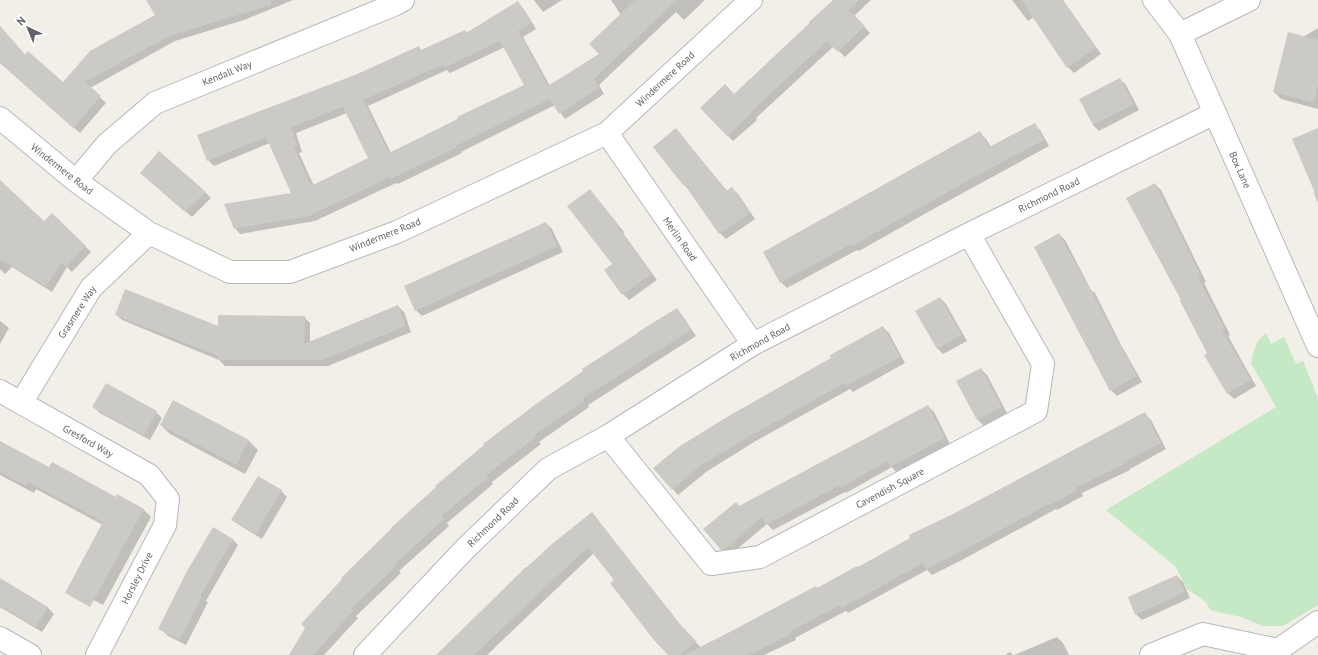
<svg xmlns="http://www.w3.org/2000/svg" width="1318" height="655" font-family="'PT Sans',sans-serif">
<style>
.green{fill:#c5e8c5}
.shadow{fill:#0003;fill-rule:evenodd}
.building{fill:#cccac5;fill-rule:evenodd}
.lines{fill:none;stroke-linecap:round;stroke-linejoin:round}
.minor-casing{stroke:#b5b8bc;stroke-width:24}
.tertiary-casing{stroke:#b5b8bc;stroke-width:24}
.minor{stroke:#fff;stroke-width:22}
.tertiary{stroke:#fff;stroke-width:22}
.labels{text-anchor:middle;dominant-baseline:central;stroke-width:3;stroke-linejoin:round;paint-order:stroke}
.street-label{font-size:10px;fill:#5f6368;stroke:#fff}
</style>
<rect width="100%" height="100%" fill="#f1efe8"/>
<path class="green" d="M 1266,333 L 1271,344 L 1284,337 L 1296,364 L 1303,361 L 1318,398 L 1318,605 L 1283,626 L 1263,626 L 1241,617 L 1210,610 L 1206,602 L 1187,589 L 1175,566 L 1106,510 L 1276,407 L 1251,363 L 1253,353 L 1258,341 Z"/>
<path class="shadow" d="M 147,0 L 293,0 L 244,20 L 175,41 L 90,88 L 106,103 L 80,133 L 0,63 L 0,26 L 26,56 L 63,83 L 156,16 Z
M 534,0 L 562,0 L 543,12 Z
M 611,0 L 705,0 L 684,20 L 676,12 L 599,85 L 604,94 L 565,119 L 555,105 L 461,152 L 462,153 L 398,184 L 396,183 L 315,221 L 240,234 L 235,228 L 292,193 L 270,143 L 214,166 L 208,160 L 355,76 L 419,47 L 422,51 L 465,31 L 467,33 L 517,2 L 523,8 L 536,29 L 523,37 L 550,86 L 600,54 L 621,15 ZM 505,47 L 525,85 L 391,153 L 368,106 L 447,70 L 450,73 ZM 347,113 L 370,159 L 314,186 L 299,153 L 302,152 L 296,133 Z
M 834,0 L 871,0 L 854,16 L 870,33 L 845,57 L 834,46 L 756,118 L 757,120 L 733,141 L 727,135 L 734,95 Z
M 1012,0 L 1047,0 L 1064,4 L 1070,10 L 1101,54 L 1074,73 L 1068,67 L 1034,17 L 1028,21 Z
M 1318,28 L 1318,109 L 1281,99 L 1274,92 L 1303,37 Z
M 1120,79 L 1126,85 L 1139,110 L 1099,131 L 1093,125 Z
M 1034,124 L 1040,130 L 1049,146 L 928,212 L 859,251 L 857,250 L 787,288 L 781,282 L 980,133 L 986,139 L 991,147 Z
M 676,129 L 727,191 L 732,188 L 738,194 L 755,219 L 726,239 L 720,233 L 689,190 L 683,184 Z
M 1318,129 L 1318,203 L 1314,193 L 1316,192 Z
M 141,173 L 205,192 L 211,198 L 192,217 Z
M 1155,184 L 1161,190 L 1206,282 L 1204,283 L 1230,335 L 1228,336 L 1256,386 L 1234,399 L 1228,393 L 1206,355 L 1208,354 L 1182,300 Z
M 0,189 L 44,223 L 52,215 L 91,252 L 72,272 L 67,267 L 52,292 L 12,267 L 5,274 L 0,269 Z
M 590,190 L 624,232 L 623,233 L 657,280 L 629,300 L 623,294 Z
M 546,223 L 552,229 L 563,252 L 422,316 L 416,310 Z
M 1059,234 L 1065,240 L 1091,290 L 1095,293 L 1120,343 L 1142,382 L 1117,396 L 1111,390 Z
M 940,298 L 946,304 L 967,341 L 943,354 L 937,348 Z
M 398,306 L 404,312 L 411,332 L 328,366 L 225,366 L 219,360 L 122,320 L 116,314 L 219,328 L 304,317 L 310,323 L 310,343 Z
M 677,309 L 682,315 L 696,336 L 588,405 L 589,407 L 539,442 L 541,444 L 492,482 L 493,484 L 447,523 L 449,526 L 399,571 L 401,573 L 356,616 L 358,618 L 324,655 L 290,655 L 306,628 Z
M 0,321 L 9,328 L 0,344 Z
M 883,327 L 889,333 L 905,363 L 853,392 L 850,389 L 754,442 L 706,472 L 678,495 L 655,468 Z
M 981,369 L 987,375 L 1007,413 L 984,426 L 978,420 L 957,382 Z
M 173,401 L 249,441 L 258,450 L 245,474 L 170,434 L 161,425 Z
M 928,406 L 934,412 L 950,444 L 896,472 L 892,467 L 846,493 L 845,492 L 773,530 L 767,524 L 730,555 L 728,556 L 721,549 L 739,507 Z
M 94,407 L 156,412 L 162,418 L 150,440 L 100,413 Z
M 1145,414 L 1151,420 L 1166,449 L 1130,469 L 1130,470 L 1082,493 L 1083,496 L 1057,510 L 1056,509 L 960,561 L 932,575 L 927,570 L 848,613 L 846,611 L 795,638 L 796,640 L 764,655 L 708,655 L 817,589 L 858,568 L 954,515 Z
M 0,442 L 50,469 L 143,509 L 151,517 L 103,605 L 78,592 L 103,525 L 36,489 L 34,493 L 0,475 Z
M 281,491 L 287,497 L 262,539 L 239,525 L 233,519 Z
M 592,513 L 683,628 L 701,648 L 693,655 L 670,655 L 616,581 L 594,553 L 487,655 L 438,655 Z
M 232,539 L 238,545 L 206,601 L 208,602 L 186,645 L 168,636 L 162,630 Z
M 1177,576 L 1183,582 L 1190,598 L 1142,620 L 1136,614 Z
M 0,579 L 48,608 L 54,614 L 42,632 L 0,607 Z
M 1057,637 L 1063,643 L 1069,655 L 1014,655 Z
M 1010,652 L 1013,655 L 1005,655 Z"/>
<path class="building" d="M 146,0 L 271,0 L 271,5 L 169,36 L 85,82 L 101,96 L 73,128 L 0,63 L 0,26 L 25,55 L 28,51 L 63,82 L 90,51 L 155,15 Z
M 635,0 L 677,0 L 594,79 L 599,88 L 559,114 L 550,99 L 456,146 L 457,147 L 391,179 L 390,177 L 309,216 L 234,229 L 224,204 L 291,193 L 266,137 L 207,161 L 197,135 L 355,75 L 419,46 L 421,50 L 465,30 L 466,33 L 518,1 L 531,23 L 518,31 L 548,86 L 599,54 L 589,44 ZM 500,41 L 524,85 L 457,117 L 458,119 L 389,153 L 363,100 L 442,65 L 444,68 ZM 343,107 L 368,158 L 311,186 L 294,147 L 297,146 L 291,127 Z
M 833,0 L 859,0 L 849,10 L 865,26 L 838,52 L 827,41 L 751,112 L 752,113 L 727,136 L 700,108 L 725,84 L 734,94 L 810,23 L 809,22 Z
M 1021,0 L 1063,0 L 1096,48 L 1067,68 Z
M 1288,32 L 1318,40 L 1318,85 L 1314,103 L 1273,92 Z
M 1120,78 L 1134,104 L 1093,125 L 1079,99 Z
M 1035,123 L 1044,140 L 980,174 L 852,246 L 851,244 L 780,283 L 763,252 L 980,131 L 989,147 Z
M 676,128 L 726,191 L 732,187 L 750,213 L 719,234 L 684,184 L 683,185 L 653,147 Z
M 1318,128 L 1318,200 L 1292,139 Z
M 159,151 L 206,192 L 185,212 L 140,173 Z
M 0,180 L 44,221 L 52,213 L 86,246 L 66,267 L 61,263 L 46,287 L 0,259 Z
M 1155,183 L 1201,276 L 1198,277 L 1225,329 L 1222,330 L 1251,380 L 1227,394 L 1204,355 L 1207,353 L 1180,301 L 1181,300 L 1126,198 Z
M 590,189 L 619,226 L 618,227 L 652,274 L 622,295 L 604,270 L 612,264 L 567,206 Z
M 546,222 L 557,246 L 415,311 L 404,286 Z
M 1059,233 L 1088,286 L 1089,286 L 1116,339 L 1117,338 L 1137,376 L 1110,391 L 1034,247 Z
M 125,289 L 218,326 L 218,315 L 305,316 L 304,344 L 398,305 L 406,326 L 322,360 L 218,360 L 218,356 L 115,315 Z
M 940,297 L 962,335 L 937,349 L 915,311 Z
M 677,308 L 691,330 L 583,398 L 584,401 L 534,435 L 536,437 L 486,475 L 488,478 L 441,516 L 444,519 L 394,565 L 396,566 L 350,610 L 353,611 L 313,655 L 289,655 L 305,628 L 301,624 L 342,579 L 341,578 L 391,529 L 391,528 L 436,487 L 435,486 L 484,445 L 483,444 L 536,404 L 583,371 L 582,369 L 638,333 L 638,332 Z
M 883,326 L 900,357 L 846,386 L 845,383 L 748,437 L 700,466 L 672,490 L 653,468 L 680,446 L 732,414 L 831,358 L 830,355 Z
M 981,368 L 1002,407 L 977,420 L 956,381 Z
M 106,383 L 157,411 L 144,435 L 92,407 Z
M 173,400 L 249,440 L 236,465 L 160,425 Z
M 928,405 L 945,438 L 890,467 L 887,461 L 840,488 L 838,486 L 766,525 L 762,517 L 724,550 L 721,550 L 703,529 L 736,502 L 739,506 Z
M 1145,412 L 1161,443 L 1124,462 L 1125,464 L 1077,487 L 1078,490 L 1050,505 L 1049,504 L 954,555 L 926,569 L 923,563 L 842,608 L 840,605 L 790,632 L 791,634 L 749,655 L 684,655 L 726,634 L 816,586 L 817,588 L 857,566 L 858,567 L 910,538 L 909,535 L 953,514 Z
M 0,441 L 49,467 L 52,462 L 116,497 L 117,494 L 144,509 L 90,607 L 65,593 L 103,522 L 28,482 L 26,486 L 0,472 Z
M 258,476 L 282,490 L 256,534 L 231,520 Z
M 592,512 L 677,621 L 696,641 L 681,655 L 668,655 L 653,639 L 610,583 L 614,580 L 588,547 L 474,655 L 436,655 L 526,567 L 527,567 L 552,544 Z
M 213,527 L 233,539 L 201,595 L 202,596 L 180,640 L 158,629 L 187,571 Z
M 1177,575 L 1185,592 L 1135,615 L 1128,597 Z
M 0,578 L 48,607 L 36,627 L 0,605 Z"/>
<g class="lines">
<g class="minor-casing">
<path id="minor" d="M 0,118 L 76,181 L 149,233 L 230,272 L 290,272 L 397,232 L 607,133 L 751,0
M 607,133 L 753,344
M 76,181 L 107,144 L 155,103 L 396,4 L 403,0
M 0,391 L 149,475 L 168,499 L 165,525 L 97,655
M 21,403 L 91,288 L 149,233
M 608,436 L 711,564 L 760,557 L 1036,411 L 1043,364 L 969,234
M 0,638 L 30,655
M 365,655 L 465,549 L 548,469 L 608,436 L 753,344 L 969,234 L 1215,113
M 1151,655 L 1203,634 L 1278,650 L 1318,622"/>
</g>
<g class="tertiary-casing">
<path id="tertiary" d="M 1154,0 L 1180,34 L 1318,346
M 1180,34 L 1249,0"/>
</g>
<use href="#minor" class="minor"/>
<use href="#tertiary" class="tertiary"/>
</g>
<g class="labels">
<g class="street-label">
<text transform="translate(227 73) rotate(-22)">Kendall Way</text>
<text transform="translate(665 79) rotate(-43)">Windermere Road</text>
<text transform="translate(62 169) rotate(38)">Windermere Road</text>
<text transform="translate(1240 170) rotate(66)">Box Lane</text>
<text transform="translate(1049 195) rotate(-26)">Richmond Road</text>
<text transform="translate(385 235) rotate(-22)">Windermere Road</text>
<text transform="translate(680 239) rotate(55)">Merlin Road</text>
<text transform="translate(77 312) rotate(-57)">Grasmere Way</text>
<text transform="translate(760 342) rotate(-29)">Richmond Road</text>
<text transform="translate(88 441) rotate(29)">Gresford Way</text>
<text transform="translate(890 488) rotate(-28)">Cavendish Square</text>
<text transform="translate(493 522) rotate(-44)">Richmond Road</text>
<text transform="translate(137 578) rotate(-63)">Horsley Drive</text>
</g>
</g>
<g transform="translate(28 28) rotate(316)" stroke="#ffffff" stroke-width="3" paint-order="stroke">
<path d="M0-3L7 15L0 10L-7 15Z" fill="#5f6368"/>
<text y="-6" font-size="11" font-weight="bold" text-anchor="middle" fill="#5f6368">N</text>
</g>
</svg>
